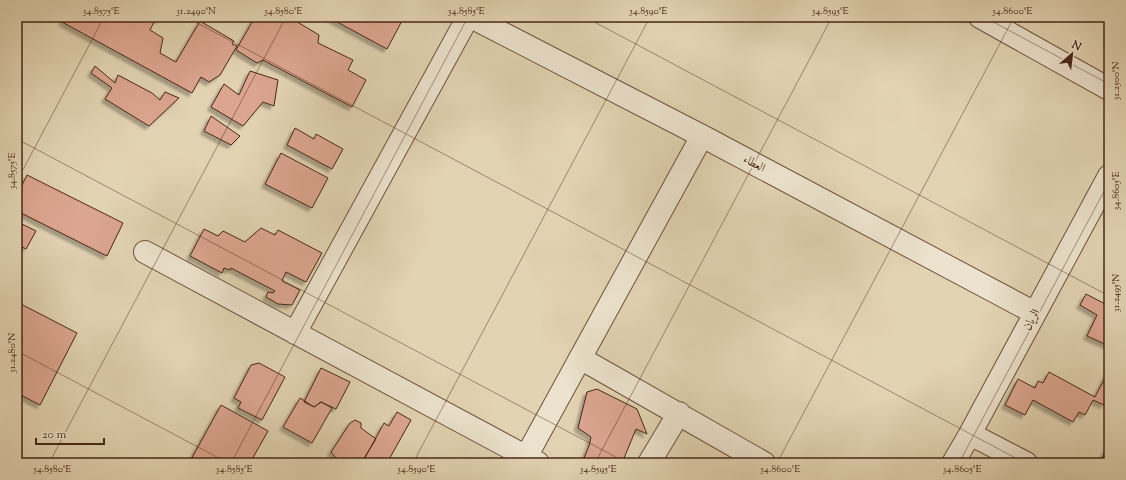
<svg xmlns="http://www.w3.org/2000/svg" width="1126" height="480" font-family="'Sorts Mill Goudy',Amiri,serif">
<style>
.building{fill:#dba58f;stroke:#492717;filter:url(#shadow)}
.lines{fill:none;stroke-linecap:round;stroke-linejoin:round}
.minor-casing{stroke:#6f523e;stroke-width:24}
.minor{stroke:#ece2cd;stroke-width:22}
.ticks{fill:none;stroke:#492717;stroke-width:1;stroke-opacity:0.45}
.labels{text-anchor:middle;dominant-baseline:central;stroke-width:4;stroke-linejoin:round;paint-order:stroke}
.street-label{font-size:12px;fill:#492717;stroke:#ece2cd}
.neatline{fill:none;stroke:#492717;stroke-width:1.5}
.ticks-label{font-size:10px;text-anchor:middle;fill:#492717}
</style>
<defs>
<filter id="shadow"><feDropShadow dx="-3.5" dy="3.5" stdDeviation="1" flood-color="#0004"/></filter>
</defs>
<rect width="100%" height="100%" fill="#e2d3b2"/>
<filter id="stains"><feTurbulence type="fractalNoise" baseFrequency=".005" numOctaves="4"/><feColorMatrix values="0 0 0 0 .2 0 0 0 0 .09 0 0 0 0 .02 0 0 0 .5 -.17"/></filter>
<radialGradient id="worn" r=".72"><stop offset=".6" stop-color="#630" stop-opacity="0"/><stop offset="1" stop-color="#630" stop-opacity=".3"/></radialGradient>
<path class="building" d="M 64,17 L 124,17 L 130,20 L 131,17 L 162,17 L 161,19 L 155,20 L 150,30 L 163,38 L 160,53 L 176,62 L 200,21 L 234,41 L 232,44 L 237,46 L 220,75 L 209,82 L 201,77 L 192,93 L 62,22 Z
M 255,17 L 289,17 L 319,35 L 318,43 L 353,60 L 348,70 L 366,80 L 352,107 L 263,60 L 257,63 L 236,50 Z
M 328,17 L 404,17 L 387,49 Z
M 95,66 L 115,83 L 118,75 L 152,93 L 160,100 L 165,92 L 179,98 L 149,126 L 105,99 L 112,88 L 91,73 Z
M 250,71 L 278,80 L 274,106 L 263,102 L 243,126 L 211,107 L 224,84 L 239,95 Z
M 211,116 L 240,136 L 231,145 L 204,131 Z
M 295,128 L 314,139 L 316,134 L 343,149 L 332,169 L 287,145 Z
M 281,153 L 328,178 L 312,208 L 265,184 Z
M 27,175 L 123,223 L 107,256 L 17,211 L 17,195 Z
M 18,222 L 36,231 L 26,249 L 17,244 Z
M 261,228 L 275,235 L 278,230 L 322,253 L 306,282 L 286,272 L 282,281 L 300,290 L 292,305 L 278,304 L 266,297 L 268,292 L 273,293 L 275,291 L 231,268 L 230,270 L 224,268 L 222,273 L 190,256 L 204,229 L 218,236 L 223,231 L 245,242 Z
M 1086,294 L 1109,306 L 1109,346 L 1087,336 L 1097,315 L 1080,305 Z
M 17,302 L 77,333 L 40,405 L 17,393 Z
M 259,363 L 285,377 L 262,420 L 238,408 L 241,402 L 234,398 L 251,365 Z
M 321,368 L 350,382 L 336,409 L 321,402 L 314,407 L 304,402 Z
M 1109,370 L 1109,398 L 1108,398 L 1104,405 L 1093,400 L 1085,415 L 1079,412 L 1073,422 L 1033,400 L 1025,415 L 1005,405 L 1018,379 L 1035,388 L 1038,381 L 1043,383 L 1049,372 L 1095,397 Z
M 597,389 L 637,409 L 647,434 L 636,429 L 622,463 L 582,463 L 589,446 L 591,437 L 578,428 L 587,392 Z
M 300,398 L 314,407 L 321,402 L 332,408 L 312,443 L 283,427 Z
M 221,405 L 268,431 L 250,463 L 189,463 Z
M 397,412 L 411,420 L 387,463 L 362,463 L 384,423 L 389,426 Z
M 355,420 L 361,423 L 361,428 L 376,439 L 361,463 L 345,463 L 345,461 L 336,458 L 331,452 L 350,423 Z
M 1109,445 L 1109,463 L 1099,463 Z
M 336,458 L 345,461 L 345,463 L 334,463 Z"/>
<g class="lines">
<g class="minor-casing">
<path id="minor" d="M 471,17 L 702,136 L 1035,313
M 980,17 L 1109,89
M 145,252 L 538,463
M 295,333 L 468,17
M 580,358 L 764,463
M 970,434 L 1026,463
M 526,457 L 702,136
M 649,463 L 679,413
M 953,463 L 970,434 L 1109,176"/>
</g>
<use href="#minor" class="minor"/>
</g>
<path class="ticks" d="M 186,17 L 1025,463M 585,17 L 1109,296M 984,17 L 1109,84M 17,139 L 627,463M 17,181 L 104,17M 17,351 L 228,463M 49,463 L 286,17M 231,463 L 468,17M 413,463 L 650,17M 595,463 L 832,17M 777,463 L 1014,17M 959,463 L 1109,182"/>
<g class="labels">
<g class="street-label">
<text transform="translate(754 164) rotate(28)">العطاء</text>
<text transform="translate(1032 320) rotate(-62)">الريان</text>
</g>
</g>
<rect width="1126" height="480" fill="none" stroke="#e2d3b2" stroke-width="44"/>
<g transform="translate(1072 54) rotate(28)" stroke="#ece2cd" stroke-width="3" paint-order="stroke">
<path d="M0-3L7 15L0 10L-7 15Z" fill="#492717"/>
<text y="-6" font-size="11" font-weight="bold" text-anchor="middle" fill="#492717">N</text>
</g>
<path d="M36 438v6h68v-6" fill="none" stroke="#492717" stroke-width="2"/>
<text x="42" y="438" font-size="12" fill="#492717" stroke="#ece2cd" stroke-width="3" paint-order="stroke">20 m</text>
<rect x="22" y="22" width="1082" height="436" class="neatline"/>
<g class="ticks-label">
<text x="101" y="14">34.8575°E</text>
<text x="196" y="14">31.2490°N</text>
<text x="283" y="14">34.8580°E</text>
<text x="466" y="14">34.8585°E</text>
<text x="648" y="14">34.8590°E</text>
<text x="830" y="14">34.8595°E</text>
<text x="1012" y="14">34.8600°E</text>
<text transform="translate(1115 81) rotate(-90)" y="4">31.2500°N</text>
<text transform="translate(11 171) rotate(-90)" y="4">34.8575°E</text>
<text transform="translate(1115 191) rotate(-90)" y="4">34.8605°E</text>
<text transform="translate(1115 293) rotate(-90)" y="4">31.2495°N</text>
<text transform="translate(11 353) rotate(-90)" y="4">31.2480°N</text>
<text x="52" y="472">34.8580°E</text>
<text x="234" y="472">34.8585°E</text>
<text x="416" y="472">34.8590°E</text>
<text x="598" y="472">34.8595°E</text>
<text x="780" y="472">34.8600°E</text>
<text x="962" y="472">34.8605°E</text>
</g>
<rect width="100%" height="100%" filter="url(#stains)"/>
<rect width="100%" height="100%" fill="url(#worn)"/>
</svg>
